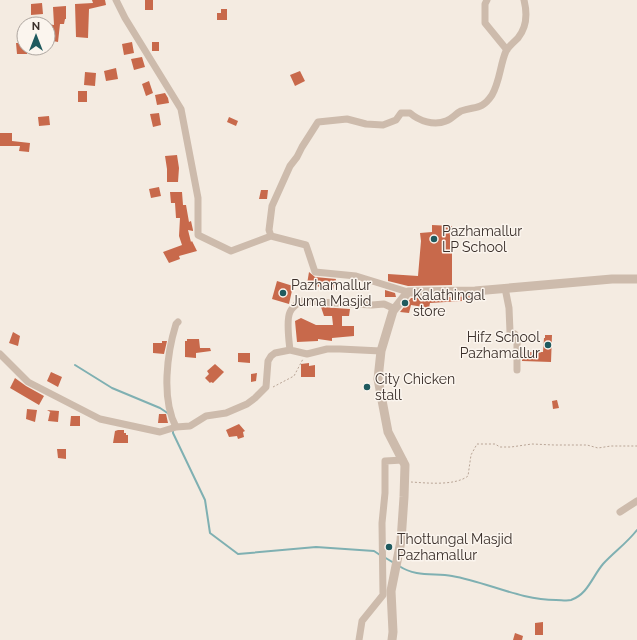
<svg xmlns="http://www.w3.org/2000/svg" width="637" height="640" font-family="Raleway,sans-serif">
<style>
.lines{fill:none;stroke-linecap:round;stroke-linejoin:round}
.stream{stroke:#7fb0b2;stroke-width:2}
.building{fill:#c8694b}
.path{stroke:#b9a596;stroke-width:1;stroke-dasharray:2 2;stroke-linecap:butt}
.minor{stroke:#cdbbac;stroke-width:7}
.tertiary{stroke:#cdbbac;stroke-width:9}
.poi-dot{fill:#1f5a5e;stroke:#fbf5ee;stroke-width:1.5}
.labels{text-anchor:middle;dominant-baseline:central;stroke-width:3;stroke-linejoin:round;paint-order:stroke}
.poi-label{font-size:14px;fill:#3b302b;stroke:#fbf5ee;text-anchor:start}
</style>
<rect width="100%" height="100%" fill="#f4ebe1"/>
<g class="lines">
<path class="stream" d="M 75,365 L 112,388 L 160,408 L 169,414
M 173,429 L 173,433 L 205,500 L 210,533 L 238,554 L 316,547 L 374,551 L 380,555
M 384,557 L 394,563
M 399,566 C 416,577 434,573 452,576 C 487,582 520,600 556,600 C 561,600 567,601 571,600 C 588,594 592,577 603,564 C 614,552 627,543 637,530"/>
</g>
<path class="building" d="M 92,0 L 105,0 L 106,5 L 89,9 L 88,38 L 76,37 L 75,4 L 93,3 Z
M 145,0 L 153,0 L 153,10 L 145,10 Z
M 42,3 L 43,14 L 31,15 L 31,4 Z
M 66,6 L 66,19 L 65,19 L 64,24 L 60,24 L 58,42 L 48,40 L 48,24 L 54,25 L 53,7 Z
M 221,9 L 227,9 L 227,20 L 217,20 L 217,13 L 221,13 Z
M 132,42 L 134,53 L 124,55 L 122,44 Z
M 152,42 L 159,42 L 159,51 L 152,51 Z
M 16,43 L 24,43 L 24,48 L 27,48 L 27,54 L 17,54 Z
M 142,57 L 145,67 L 134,70 L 131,59 Z
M 116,68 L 118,79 L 106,81 L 104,71 Z
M 300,71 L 305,81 L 295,86 L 290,75 Z
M 85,72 L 96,73 L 95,86 L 84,85 Z
M 149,81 L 153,93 L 146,96 L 142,84 Z
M 78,91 L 87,91 L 87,102 L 78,102 Z
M 165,93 L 168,98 L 169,103 L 157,105 L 155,95 Z
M 159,113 L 161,125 L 153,127 L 150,114 Z
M 49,116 L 50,125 L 39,126 L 38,117 Z
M 229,117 L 238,121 L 236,126 L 227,122 Z
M 0,133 L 12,133 L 12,141 L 30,143 L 29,152 L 19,151 L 20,146 L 0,146 Z
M 177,155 L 179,168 L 178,182 L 167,182 L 167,169 L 165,156 Z
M 159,187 L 161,196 L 151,198 L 149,189 Z
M 261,190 L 268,190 L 267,199 L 259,199 Z
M 170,192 L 182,192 L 183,205 L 186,205 L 189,222 L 191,221 L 193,230 L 193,231 L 188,230 L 191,242 L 192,241 L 197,251 L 179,256 L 180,259 L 169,263 L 163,252 L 182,245 L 179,236 L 180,218 L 176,218 L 175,203 L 171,203 Z
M 432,225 L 452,226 L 451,234 L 450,234 L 450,252 L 452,252 L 452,285 L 408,286 L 388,281 L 388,274 L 418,276 L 421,241 L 420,233 L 432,232 Z
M 309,272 L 315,277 L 336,279 L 333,290 L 307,284 Z
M 277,281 L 293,286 L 289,304 L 272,299 Z
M 385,290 L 395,293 L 396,297 L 385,297 Z
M 482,296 L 482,301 L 462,300 L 462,301 L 430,303 L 429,308 L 411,305 L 409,313 L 400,312 L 411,298 Z
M 321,307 L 350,309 L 349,316 L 342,316 L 342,326 L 354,326 L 354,336 L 332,338 L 332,341 L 318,339 L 318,341 L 297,342 L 295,321 L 301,318 L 316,325 L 333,325 L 332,316 L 324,316 Z
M 13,332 L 20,336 L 18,346 L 9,343 Z
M 545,335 L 552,335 L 551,362 L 522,361 L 522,352 L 543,352 L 544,338 L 545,338 Z
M 187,339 L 199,339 L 200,348 L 210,348 L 211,351 L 196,353 L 196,358 L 185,357 L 185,341 L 187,341 Z
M 162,341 L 167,341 L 164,354 L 153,353 L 153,343 L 162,343 Z
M 238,353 L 250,353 L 250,363 L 238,362 Z
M 309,363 L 309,366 L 315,365 L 315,377 L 301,377 L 301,364 Z
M 215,364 L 224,372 L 213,383 L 211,382 L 210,383 L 205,378 L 209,374 L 207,371 Z
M 51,372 L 62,377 L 58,387 L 47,381 Z
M 257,373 L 256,381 L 251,382 L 251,374 Z
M 15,378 L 26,386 L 44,396 L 39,405 L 10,388 Z
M 557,400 L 559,408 L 553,409 L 552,401 Z
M 27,409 L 37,410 L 35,422 L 26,419 Z
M 47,410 L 59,411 L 58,422 L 48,421 L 50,412 L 52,413 Z
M 159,414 L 166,414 L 168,423 L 158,423 Z
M 71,416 L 80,416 L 80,426 L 70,426 Z
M 239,424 L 245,431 L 243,432 L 244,437 L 238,439 L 237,436 L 229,437 L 226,430 Z
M 118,430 L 124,430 L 124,433 L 126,433 L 126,435 L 128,435 L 128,443 L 113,443 L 115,431 Z
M 57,449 L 66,449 L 66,459 L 58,458 Z
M 543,622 L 543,635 L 535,635 L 535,623 Z
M 515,633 L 523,636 L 522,640 L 513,640 Z"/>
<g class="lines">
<path class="path" d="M 273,387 L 294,376 L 303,359
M 411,482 C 427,483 455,486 468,476 L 471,455 L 477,444 L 495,444 L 500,447 L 511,447 L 532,444 L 554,445 L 587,445 L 598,448 L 611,446 L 637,446"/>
<path class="minor" d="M 116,0 L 125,18 L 181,109 L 198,198 L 198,235 L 231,251 L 271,236 L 306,245 L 315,272 L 356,276 L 408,292
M 487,0 L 485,4 L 485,23 L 507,50
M 271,236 L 269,230 L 272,206 L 290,166 L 297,157 L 302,147 L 318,122 L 347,119 L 366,124 L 383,125 L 396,120 L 401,113 L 410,113 C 419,121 434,126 446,121 C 452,119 455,114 461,111 C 476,106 482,110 492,95 C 500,81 500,65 506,51 C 509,46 514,42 518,38 C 527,27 527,12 524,0
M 505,288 L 509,308 L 510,332 L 515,334 L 517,342 L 517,370
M 290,350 C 289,341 286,320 290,312 C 292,307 297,304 301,301 L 372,305 L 384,304 L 395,309
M 0,354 L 28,382 L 100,419 L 160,432 L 176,427 L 190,426 L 206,416 L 226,413 L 247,404 L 255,398 L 266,387 L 268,361 L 271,356 L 275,353 L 290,350 L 307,354 L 327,349 L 340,349 L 381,351
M 176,427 C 161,399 167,353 176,324 L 178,322
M 620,512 L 637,501
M 359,640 L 362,621 L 383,595 L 382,523 L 385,493 L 385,461 L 403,460"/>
<path class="tertiary" d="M 392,640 L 393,632 L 391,591 L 401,541 L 404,497 L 405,465 L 388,432 L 378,379 L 381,351 L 393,311 L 408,292 L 475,291 L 612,279 L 637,279"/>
</g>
<g class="poi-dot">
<circle cx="434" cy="239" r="4"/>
<circle cx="283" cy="293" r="4"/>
<circle cx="405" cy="303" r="4"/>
<circle cx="548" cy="345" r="4"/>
<circle cx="367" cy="387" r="4"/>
<circle cx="389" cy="547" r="4"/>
</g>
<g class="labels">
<g class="poi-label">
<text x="442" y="231">Pazhamallur<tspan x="442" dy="16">LP School</tspan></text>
<text x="291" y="285">Pazhamallur<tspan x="291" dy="16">Juma Masjid</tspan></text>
<text x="413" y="295">Kalathingal<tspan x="413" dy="16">store</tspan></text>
<text x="540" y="337" text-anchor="end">Hifz School<tspan x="540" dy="16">Pazhamallur</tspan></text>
<text x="375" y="379">City Chicken<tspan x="375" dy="16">stall</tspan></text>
<text x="397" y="539">Thottungal Masjid<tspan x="397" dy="16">Pazhamallur</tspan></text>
</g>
</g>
<g transform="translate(36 36)"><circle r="19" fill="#fbf5ee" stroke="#aea6a0"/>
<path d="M0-3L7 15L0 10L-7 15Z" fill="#1f5a5e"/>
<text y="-6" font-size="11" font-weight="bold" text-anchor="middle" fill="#3b302b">N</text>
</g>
</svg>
